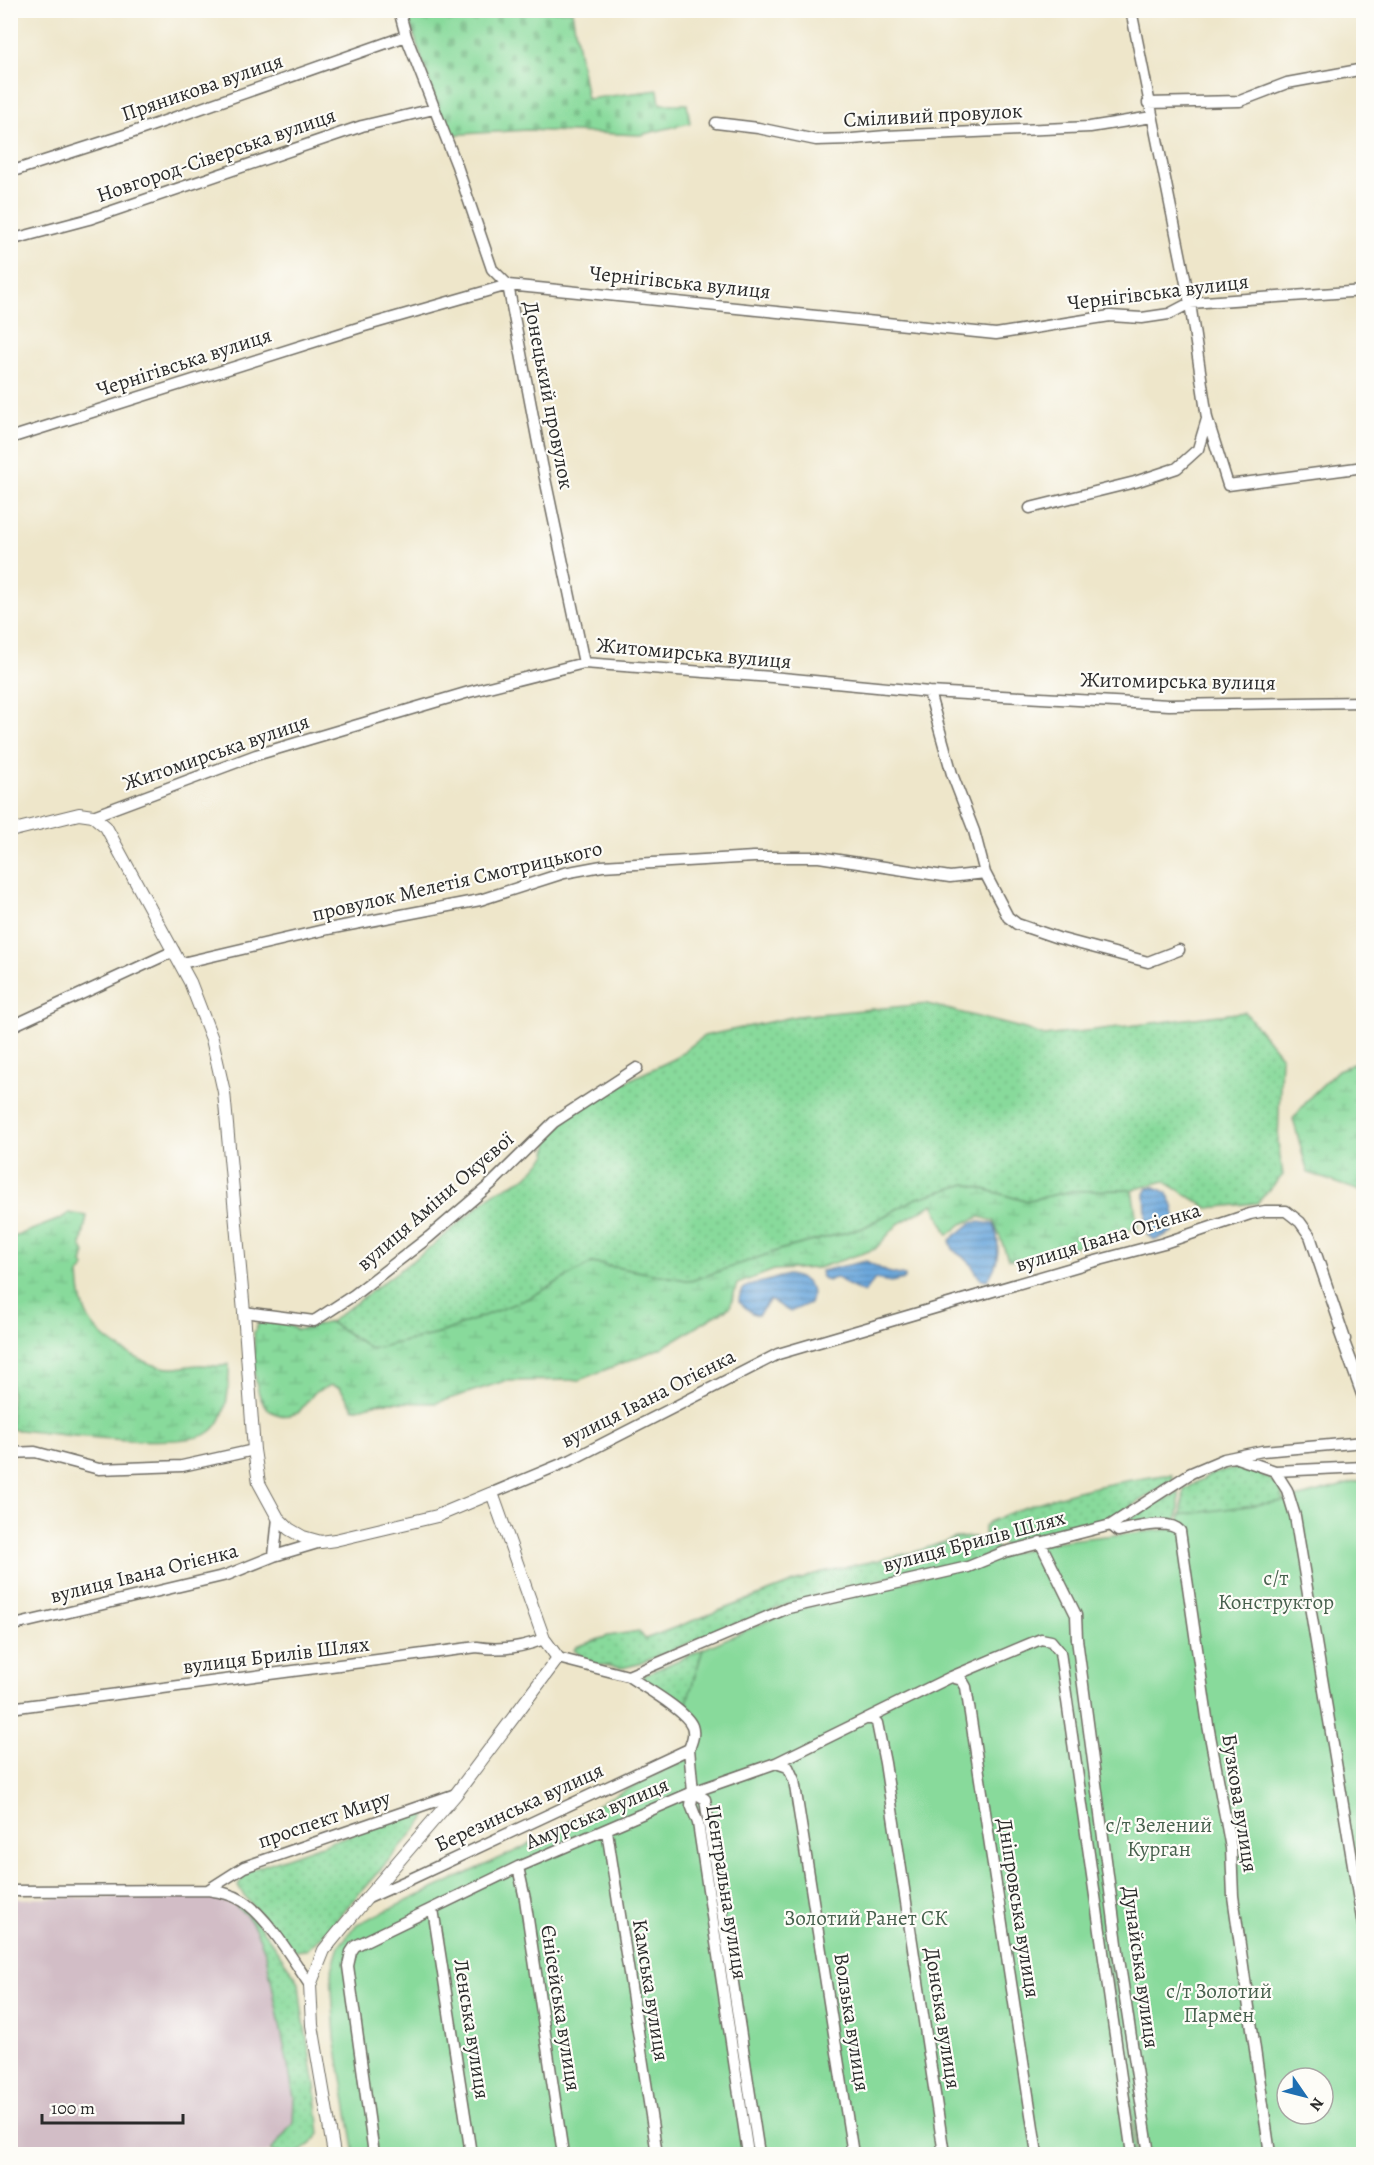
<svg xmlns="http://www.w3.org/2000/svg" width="1374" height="2165" font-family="Alegreya,serif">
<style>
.industrial{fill:#d2bdc6}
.grass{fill:url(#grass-dots);stroke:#5a8263;stroke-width:1.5}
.wetland{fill:url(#wetland-marsh);stroke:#5a8263;stroke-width:1.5}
.cemetery{fill:url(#cemetery-stones);stroke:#5a8263;stroke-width:1.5}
.garden{fill:#88da9b;stroke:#5a8263;stroke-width:1.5;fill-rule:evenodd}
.water{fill:url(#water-rules);stroke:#4c6a84;stroke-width:1.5}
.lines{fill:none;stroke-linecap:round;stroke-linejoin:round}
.minor-casing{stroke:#6f6c63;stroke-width:13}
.tertiary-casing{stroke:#6f6c63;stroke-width:14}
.minor{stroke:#fff;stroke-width:10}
.tertiary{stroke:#fff;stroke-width:12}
.labels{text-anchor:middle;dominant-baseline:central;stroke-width:4.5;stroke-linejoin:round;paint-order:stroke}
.street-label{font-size:21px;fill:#2b2b2b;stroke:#fdfcf7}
.park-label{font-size:21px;fill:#47604d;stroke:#fdfcf7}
</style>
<defs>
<pattern id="grass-dots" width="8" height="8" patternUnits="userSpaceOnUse" patternTransform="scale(1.5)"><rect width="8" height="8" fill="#88da9b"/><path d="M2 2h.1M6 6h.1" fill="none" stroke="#76bb86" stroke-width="1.8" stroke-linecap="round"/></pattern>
<pattern id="wetland-marsh" width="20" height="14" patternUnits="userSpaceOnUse" patternTransform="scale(1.5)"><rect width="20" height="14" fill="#88da9b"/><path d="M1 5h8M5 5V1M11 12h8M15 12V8" fill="none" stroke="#76bb86"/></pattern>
<pattern id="cemetery-stones" width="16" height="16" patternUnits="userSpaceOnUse" patternTransform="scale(1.5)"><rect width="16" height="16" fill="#88da9b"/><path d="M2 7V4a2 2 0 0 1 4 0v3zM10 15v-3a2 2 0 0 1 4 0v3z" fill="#76bb86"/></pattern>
<pattern id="water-rules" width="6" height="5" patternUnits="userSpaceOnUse" patternTransform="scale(1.5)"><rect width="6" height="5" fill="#6ca8dd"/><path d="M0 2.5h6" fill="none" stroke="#5989b3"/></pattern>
</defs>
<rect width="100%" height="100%" fill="#fdfcf7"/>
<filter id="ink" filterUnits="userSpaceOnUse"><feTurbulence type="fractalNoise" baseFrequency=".0167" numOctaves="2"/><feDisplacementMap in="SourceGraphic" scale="12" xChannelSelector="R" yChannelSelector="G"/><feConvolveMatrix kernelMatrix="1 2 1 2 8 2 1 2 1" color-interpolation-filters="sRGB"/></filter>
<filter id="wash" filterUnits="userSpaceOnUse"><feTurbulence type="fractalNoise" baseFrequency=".008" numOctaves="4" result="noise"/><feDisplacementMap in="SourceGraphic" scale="24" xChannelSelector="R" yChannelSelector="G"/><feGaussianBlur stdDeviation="1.35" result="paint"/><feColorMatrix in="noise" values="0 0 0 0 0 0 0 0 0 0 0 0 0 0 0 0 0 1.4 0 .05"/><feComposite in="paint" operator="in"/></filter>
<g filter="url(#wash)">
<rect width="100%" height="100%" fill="#eee6ca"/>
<path class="industrial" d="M 206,1895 L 236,1906 L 247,1916 L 255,1928 L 266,1954 L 294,2097 L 293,2123 L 283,2138 L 271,2151 L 257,2154 L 11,2154 L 10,1899 Z"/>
<path class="grass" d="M 927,1004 L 1025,1029 L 1044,1036 L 1245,1012 L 1281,1056 L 1278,1144 L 1283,1175 L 1257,1203 L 1208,1208 L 1164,1181 L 1132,1190 L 1073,1191 L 1025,1201 L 966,1184 L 915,1199 L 863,1228 L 783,1249 L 691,1281 L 592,1263 L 530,1298 L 438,1334 L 371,1349 L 330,1322 L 436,1243 L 494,1193 L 527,1177 L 547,1155 L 549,1135 L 580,1108 L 623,1083 L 674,1059 L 704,1036 L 797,1016 Z
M 1238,1468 C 1259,1471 1280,1479 1285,1502 L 1181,1517 L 1184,1490 L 1211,1474 Z
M 1164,1475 L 1172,1475 L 1173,1480 L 1106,1522 L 1008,1547 L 984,1534 L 984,1527 L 989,1522 C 1048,1495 1101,1484 1164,1475 Z
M 1179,1492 L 1179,1509 L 1176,1523 L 1119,1528 L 1126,1520 Z
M 973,1537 L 997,1547 L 997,1550 L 971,1564 L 886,1578 L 789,1604 L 717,1631 L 639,1664 L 622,1668 L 590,1663 L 574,1650 L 576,1647 L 608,1636 L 639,1631 L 645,1639 L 818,1573 L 915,1552 L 956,1538 Z
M 703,1649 L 684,1713 L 642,1681 L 642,1676 Z
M 421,1810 L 426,1813 L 425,1819 L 321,1937 L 306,1950 L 294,1951 L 244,1896 L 238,1885 L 247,1871 Z
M 240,1904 L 251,1913 L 299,1982 L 302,2010 L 315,2085 L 320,2134 C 306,2150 294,2161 271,2151 L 293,2123 L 294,2097 L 266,1954 L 255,1928 L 247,1916 L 236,1906 Z"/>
<path class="wetland" d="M 1363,1060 L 1363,1192 L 1308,1173 L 1293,1119 L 1311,1096 L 1338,1070 Z
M 966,1184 L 1025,1201 L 1073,1191 L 1132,1190 L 1138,1227 L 1029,1261 L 1008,1259 L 994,1221 L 980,1217 L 962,1224 L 948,1235 L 933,1204 L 898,1224 L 875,1249 L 818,1268 L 774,1270 L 737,1284 L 730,1307 L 661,1348 L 579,1380 L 505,1381 L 436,1403 L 382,1402 L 354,1409 L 340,1388 L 331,1385 L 315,1392 L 298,1413 C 293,1414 285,1417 280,1415 C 249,1408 255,1357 254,1332 C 265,1307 281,1319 297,1330 L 330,1322 L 371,1349 L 438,1334 L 529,1298 L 592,1263 L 691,1281 L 783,1249 L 863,1228 L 915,1199 Z
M 69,1213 L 87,1216 L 81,1245 L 85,1253 L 82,1263 L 85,1267 L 79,1274 C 80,1290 81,1305 89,1319 C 102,1342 144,1366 170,1368 C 179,1369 189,1365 198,1365 C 209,1364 219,1369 229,1364 C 229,1385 229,1418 210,1432 C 185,1451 46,1433 11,1429 L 11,1238 L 60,1219 Z"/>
<path class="cemetery" d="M 406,11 L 572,11 L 587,99 L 658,90 L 660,104 L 687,104 L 690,123 L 640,135 L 527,130 L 447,135 Z"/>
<path class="garden" d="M 1363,1480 L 1363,2154 L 1138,2154 L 1104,1928 L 1135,2154 L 355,2154 L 335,2038 L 331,1973 L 339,1946 L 357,1924 L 520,1849 L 604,1801 L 696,1754 L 697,1723 L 685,1709 L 703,1649 L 790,1611 L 1041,1545 L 1059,1541 L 1179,1528 L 1180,1515 L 1285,1501 ZM 1287,2078 L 1323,2078 L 1323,2114 L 1287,2114 Z"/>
<path class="water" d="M 1155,1187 L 1167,1193 C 1174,1206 1178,1217 1172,1232 L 1156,1240 L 1151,1238 L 1147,1234 L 1145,1194 L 1148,1188 Z
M 978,1222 L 994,1224 C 1000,1242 1000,1265 987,1280 L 981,1279 C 976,1274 974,1267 969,1262 C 960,1252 953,1256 950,1240 L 971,1223 Z
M 866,1261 L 887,1272 L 905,1276 L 905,1279 L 891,1282 L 875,1279 L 864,1293 C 860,1290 854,1289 850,1286 C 840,1281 839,1274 828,1281 L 821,1277 L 821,1271 Z
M 788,1275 C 803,1277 817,1286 810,1303 L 790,1312 L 770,1300 L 758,1315 L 752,1313 L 739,1302 C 739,1286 750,1285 763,1282 C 772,1280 779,1277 788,1275 Z"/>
</g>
<g filter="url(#ink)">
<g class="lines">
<g class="minor-casing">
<path id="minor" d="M 399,10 L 406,36 L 457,166 L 492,269 L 508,285 L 542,464 L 584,663
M 1131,10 L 1190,303 L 1207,418 L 1228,485 L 1364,467
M 1148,103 L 1240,101 L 1287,83 L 1364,69
M 716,123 L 758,128 L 816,140 L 852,139 L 886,136 L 1090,127 L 1152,117
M 10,172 L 128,134 L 406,36
M 10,240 L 89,219 L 362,126 L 434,109
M 10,438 L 361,327 L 508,285 L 996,334 L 1110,316 L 1142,318 L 1169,314 L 1190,303 L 1364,291
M 1030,508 L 1135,482 L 1177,468 L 1198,449 L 1207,419
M 929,692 L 952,774 L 974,831 L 985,873 L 1008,917 L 1017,924 L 1058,938 L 1148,962 L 1179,950
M 93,816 L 256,755 L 469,692 L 584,663 L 772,677 L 929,692 L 1169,705 L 1364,702
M 182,963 L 328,929 L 480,900 L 564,873 L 602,866 L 754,857 L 819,857 L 950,877 L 985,873
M 10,1027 L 174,951
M 244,1312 L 314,1321 L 354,1295 L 429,1237 L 491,1184 L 554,1122 L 637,1068
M 1340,1333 L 1364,1400
M 1341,1334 L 1355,1371
M 10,1453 L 35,1452 L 99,1469 L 182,1466 L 254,1450
M 1237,1458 L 1275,1471 L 1364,1467
M 1275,1471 L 1287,1490 L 1295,1516 L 1364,1931
M 492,1493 L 571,1460 L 778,1354 L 1092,1262 L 1164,1243 L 1250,1214 L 1265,1211 L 1286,1211 L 1300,1222 L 1310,1236 L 1345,1339
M 1111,1525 L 1118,1531 C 1134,1528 1169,1518 1180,1531 L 1208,1725 L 1231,1848 L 1233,1896 L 1270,2154
M 1040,1542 L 1076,1615 L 1077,1639 L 1119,1959 L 1149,2154
M 274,1556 L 278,1518
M 10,1626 L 227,1575 L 274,1556 L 321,1542
M 558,1658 L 628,1676 L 788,1608 L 968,1567 L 1005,1552 L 1111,1525 L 1191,1473 L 1224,1459 L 1262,1451 L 1364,1442
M 628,1676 C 642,1686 686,1710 692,1726 C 695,1734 692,1741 689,1749
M 951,1677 L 962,1680 L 966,1687 L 1037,2154
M 10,1708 L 477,1647 C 500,1651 523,1647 544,1639
M 866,1719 L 873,1719 L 877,1723 L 885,1763 L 944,2154
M 776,1763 L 788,1767 L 794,1780 L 853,2154
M 693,1792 L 705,1799 L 759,2154
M 607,1831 L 657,2154
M 518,1867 L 525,1899 L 563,2154
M 208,1890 L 244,1867 L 456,1794
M 10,1891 L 208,1890 C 220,1892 232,1894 243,1901 C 268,1917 293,1960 310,1985
M 366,1899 L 413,1878 L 689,1749 L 693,1792 L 691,1805 L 698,1823 L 748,2154
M 433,1909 L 471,2154
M 374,2154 L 348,1966 L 351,1952 L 355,1946 L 518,1867 L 693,1792 L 776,1763 L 951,1677 L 1041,1639 L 1051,1641 L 1060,1652 L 1132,2154"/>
</g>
<g class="tertiary-casing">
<path id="tertiary" d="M 10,831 L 79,814 L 93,816 L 106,827 L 190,982 L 212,1039 L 224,1092 L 244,1312 L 254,1450 L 259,1483 L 278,1518 L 289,1529 L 303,1537 L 321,1542 L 335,1540 L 437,1516 L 492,1493 L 544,1639 L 558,1658 L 456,1794 L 366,1899 L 324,1950 L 310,1985 L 312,2025 L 334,2154"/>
</g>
<use href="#minor" class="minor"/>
<use href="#tertiary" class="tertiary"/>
</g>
</g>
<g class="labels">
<g class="street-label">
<text transform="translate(202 87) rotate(-19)">Пряникова вулиця</text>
<text transform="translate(933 115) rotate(-3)">Сміливий провулок</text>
<text transform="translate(216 155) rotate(-19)">Новгород-Сіверська вулиця</text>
<text transform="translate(680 282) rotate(6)">Чернігівська вулиця</text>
<text transform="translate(1158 292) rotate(-7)">Чернігівська вулиця</text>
<text transform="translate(184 362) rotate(-18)">Чернігівська вулиця</text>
<text transform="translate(549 395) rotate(79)">Донецький провулок</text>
<text transform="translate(694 653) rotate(5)">Житомирська вулиця</text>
<text transform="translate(1178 681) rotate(1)">Житомирська вулиця</text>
<text transform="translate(216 752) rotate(-19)">Житомирська вулиця</text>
<text transform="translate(457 881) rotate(-13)">провулок Мелетія Смотрицького</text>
<text transform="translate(435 1201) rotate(-41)">вулиця Аміни Окуєвої</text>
<text transform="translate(1108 1237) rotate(-17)">вулиця Івана Огієнка</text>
<text transform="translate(648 1398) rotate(-27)">вулиця Івана Огієнка</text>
<text transform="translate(974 1541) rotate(-15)">вулиця Брилів Шлях</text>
<text transform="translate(144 1573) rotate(-14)">вулиця Івана Огієнка</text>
<text transform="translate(276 1655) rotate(-7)">вулиця Брилів Шлях</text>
<text transform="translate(1240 1803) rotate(81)">Бузкова вулиця</text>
<text transform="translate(519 1807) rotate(-25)">Березинська вулиця</text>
<text transform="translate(597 1813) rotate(-23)">Амурська вулиця</text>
<text transform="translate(324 1819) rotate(-19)">проспект Миру</text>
<text transform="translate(727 1892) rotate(81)">Центральна вулиця</text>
<text transform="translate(1019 1908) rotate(81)">Дніпровська вулиця</text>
<text transform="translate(1141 1967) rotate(82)">Дунайська вулиця</text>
<text transform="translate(651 1990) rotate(81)">Камська вулиця</text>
<text transform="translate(561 2008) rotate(81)">Єнісейська вулиця</text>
<text transform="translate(943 2018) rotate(81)">Донська вулиця</text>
<text transform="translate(852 2022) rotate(81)">Волзька вулиця</text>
<text transform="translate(472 2029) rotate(81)">Ленська вулиця</text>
</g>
<g class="park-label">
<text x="1276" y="1578">с/т<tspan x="1276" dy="24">Конструктор</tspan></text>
<text x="1159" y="1825">с/т Зелений<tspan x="1159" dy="24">Курган</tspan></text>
<text x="866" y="1918">Золотий Ранет СК</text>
<text x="1219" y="1991">с/т Золотий<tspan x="1219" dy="24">Пармен</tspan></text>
</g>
</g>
<rect width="1374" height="2165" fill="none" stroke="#fdfcf7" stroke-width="36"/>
<g transform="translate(1305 2096) rotate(125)"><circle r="28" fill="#fdfcf7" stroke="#a9a8a5" stroke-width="1.5"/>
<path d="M0-4.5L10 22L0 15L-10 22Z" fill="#1f6fb2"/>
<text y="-9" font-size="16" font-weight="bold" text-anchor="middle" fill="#2b2b2b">N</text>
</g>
<path d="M42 2114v9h141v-9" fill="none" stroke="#2b2b2b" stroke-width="3"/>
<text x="51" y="2114" font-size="18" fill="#2b2b2b" stroke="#fdfcf7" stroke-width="4.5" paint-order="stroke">100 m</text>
</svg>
